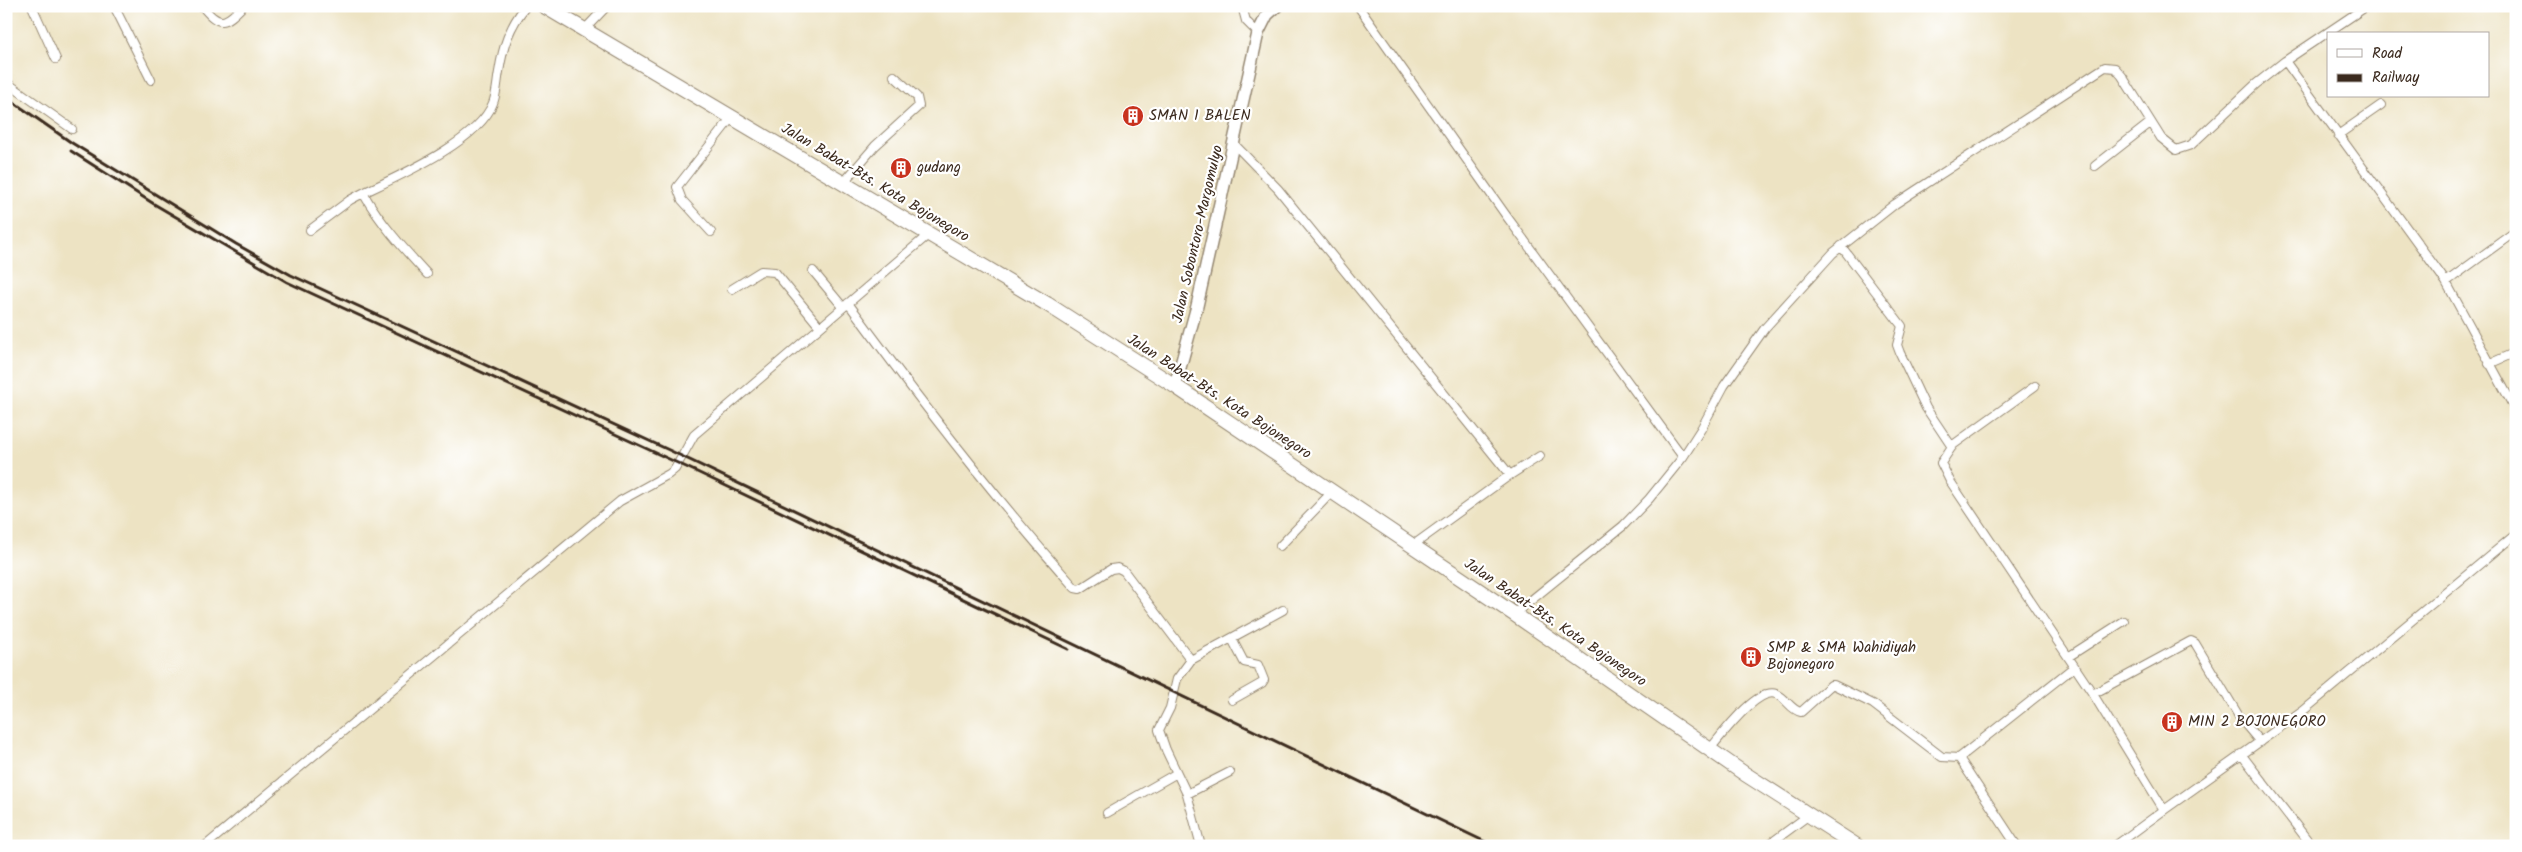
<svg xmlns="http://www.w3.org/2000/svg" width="2522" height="852" font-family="Kalam,sans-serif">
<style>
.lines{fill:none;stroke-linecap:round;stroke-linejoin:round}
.street-casing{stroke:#948670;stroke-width:10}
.secondary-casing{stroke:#948670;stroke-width:14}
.highway-casing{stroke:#948670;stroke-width:16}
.street{stroke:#fff;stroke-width:8}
.secondary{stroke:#fff;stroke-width:11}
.highway{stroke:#fff;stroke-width:14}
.rail{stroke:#3b2a1e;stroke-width:3}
.labels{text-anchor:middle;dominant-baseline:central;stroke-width:4.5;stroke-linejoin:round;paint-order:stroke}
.poi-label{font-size:15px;fill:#3b2a1e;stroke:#fff;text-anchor:start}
.street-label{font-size:15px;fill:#3b2a1e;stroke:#fff}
</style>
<rect width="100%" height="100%" fill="#fff"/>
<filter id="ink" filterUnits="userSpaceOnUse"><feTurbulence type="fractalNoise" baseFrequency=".02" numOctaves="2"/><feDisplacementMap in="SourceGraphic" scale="10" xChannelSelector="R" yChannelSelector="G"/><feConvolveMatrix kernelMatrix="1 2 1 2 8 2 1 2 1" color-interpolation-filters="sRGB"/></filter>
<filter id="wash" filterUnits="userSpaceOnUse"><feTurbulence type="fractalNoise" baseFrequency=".0096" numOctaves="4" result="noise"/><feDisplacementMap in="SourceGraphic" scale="20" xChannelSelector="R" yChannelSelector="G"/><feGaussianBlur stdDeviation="1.12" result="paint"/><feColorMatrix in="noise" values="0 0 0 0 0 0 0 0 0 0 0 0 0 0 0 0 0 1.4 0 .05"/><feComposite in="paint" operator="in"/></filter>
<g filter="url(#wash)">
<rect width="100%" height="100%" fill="#ede3c3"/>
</g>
<g filter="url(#ink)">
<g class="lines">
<g class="street-casing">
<path id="street" d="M 32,6 L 56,59
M 114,6 L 151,80
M 202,6 C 220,28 225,24 243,6
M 1242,6 L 1246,21 L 1258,33
M 1358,6 L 1505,214 L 1683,457
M 2436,6 L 2440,6
M 585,29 L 607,6
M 2285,61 L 2446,282 L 2516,411
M 6,82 L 72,129
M 2338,135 L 2381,105
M 1235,145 L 1278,189 L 1510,475
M 2095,166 L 2150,123
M 843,183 L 875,146 L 919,106 L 917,97 L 894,76
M 363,193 C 399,176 479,141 493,103 C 497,93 497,82 499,72 C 503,46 509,27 526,6
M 310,230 L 350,200 L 363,193 C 381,224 403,248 427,274
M 711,232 L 682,200 L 677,187 L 732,117
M 1841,246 L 1902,326 L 1897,345 L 1900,353 L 1926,408 L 1952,447
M 813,271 L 843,307
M 2446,282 L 2516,231
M 732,289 L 761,271 L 775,272 L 820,327
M 848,303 C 920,401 994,497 1075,588 L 1080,589 L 1111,569 L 1118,568 L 1124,571 L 1191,660 L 1177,679 L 1170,708 L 1159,730 L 1166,750 L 1187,794 L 1201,846
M 2489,364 L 2516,352
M 2035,386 L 1953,445 L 1941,463 L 1950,481 L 2093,694 L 2164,810 L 2115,846
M 1280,546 L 1332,492
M 1412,546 L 1510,475 L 1540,456
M 1514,614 L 1623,526 L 1649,499 L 1683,457 L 1701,429 L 1724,386 L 1765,328 L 1833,253 L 1895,204 L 2105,67 L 2115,68 L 2122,76 L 2161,138 L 2176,150 L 2191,145 L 2256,84 L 2285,61 L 2367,6
M 2068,657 L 2124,621
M 1191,660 L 1283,610
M 2093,694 L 2191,641 L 2195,643 L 2240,718 L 2260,742
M 1232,700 L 1262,683 L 1264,680 L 1258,665 L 1244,662 L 1232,639
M 1710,749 C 1721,736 1757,687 1776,694 C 1786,697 1790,710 1801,712 L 1831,685 L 1834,685 L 1873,704 L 1942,757 L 1959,758 L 2017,846
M 2241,754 L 2312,846
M 1959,758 L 2074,667
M 1187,794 L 1230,772
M 2164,810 L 2303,711 L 2516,534
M 1107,813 L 1177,773
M 205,846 L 620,501 L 669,474 L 675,469 L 694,435 L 928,235
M 1767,846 L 1809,815"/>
</g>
<g class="secondary-casing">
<path id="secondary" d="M 1175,386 L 1197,306 L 1258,33 L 1267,15 L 1277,6"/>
</g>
<g class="highway-casing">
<path id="highway" d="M 544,6 L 1047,304 L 1175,386 L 1514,614 L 1745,774 L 1857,846"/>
</g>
<use href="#street" class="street"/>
<use href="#secondary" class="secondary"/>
<use href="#highway" class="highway"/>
<path class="rail" d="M 6,97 L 72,143 L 236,244 L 291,275 L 671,451 L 1494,846
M 71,151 L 154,204 L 287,282 L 697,472 L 1068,649"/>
</g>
</g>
<defs>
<g id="building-disc" transform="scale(1.125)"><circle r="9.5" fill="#c8321e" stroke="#fff"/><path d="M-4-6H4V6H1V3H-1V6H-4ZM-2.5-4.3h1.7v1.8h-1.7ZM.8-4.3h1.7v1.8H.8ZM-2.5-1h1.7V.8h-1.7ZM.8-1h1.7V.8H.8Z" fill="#fff"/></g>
</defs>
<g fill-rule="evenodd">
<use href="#building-disc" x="1133" y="116"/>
<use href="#building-disc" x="901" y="168"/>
<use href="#building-disc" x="1751" y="657"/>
<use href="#building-disc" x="2172" y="722"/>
</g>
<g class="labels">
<g class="poi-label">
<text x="1149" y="116">SMAN 1 BALEN</text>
<text x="917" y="168">gudang</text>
<text x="1767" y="648">SMP &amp; SMA Wahidiyah<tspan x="1767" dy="17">Bojonegoro</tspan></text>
<text x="2188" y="722">MIN 2 BOJONEGORO</text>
</g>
<g class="street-label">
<text transform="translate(875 183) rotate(31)">Jalan Babat-Bts. Kota Bojonegoro</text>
<text transform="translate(1198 234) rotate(-77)">Jalan Sobontoro-Margomulyo</text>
<text transform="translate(1219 397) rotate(33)">Jalan Babat-Bts. Kota Bojonegoro</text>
<text transform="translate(1555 623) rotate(34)">Jalan Babat-Bts. Kota Bojonegoro</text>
</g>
</g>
<rect width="2522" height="852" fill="none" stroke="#fff" stroke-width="25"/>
<rect x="2327" y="32" width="162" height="65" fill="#ffffff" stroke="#b1aaa5"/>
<rect x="2337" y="49" width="25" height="8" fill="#ffffff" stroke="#b1aaa5"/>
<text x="2372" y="58" font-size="15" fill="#3b2a1e">Road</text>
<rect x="2337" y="74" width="25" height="8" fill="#3b2a1e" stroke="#b1aaa5"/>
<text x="2372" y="82" font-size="15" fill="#3b2a1e">Railway</text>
</svg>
